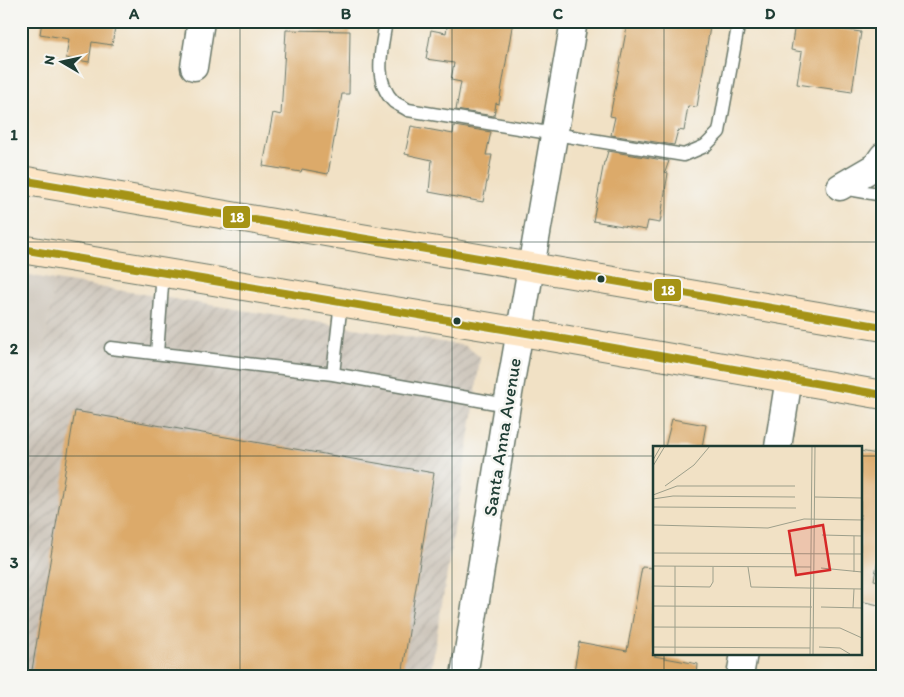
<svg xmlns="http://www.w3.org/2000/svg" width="904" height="697" font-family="Itim,sans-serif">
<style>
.industrial{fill:url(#industrial-furrows)}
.railway{fill:#cbc3b8}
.building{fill:#dcaa6a}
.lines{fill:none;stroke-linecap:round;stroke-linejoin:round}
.service-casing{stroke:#687667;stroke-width:15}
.minor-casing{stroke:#687667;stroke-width:29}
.secondary-casing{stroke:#687667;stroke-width:30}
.service{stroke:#fff;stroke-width:12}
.minor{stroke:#fff;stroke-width:26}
.secondary{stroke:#fde5c5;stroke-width:28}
.bus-1-casing{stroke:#f6f6f2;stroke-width:11}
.bus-1{stroke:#a59315;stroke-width:8}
.grid{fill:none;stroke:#1f3d34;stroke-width:1;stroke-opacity:0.55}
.bus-dot{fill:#1f3d34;stroke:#f6f6f2;stroke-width:2}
.labels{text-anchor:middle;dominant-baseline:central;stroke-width:5;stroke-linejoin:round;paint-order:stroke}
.street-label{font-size:19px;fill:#1f3d34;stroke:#f6f6f2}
.inset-road{fill:none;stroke:#9d9f8b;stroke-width:1}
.view{fill:#d62828;fill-opacity:0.15;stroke:#d62828;stroke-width:2.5}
.inset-edge{fill:none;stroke:#1f3d34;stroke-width:2.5}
.line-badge{stroke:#f6f6f2;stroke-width:2}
.badge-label{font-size:14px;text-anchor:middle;font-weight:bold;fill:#fff}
.neatline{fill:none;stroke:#1f3d34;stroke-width:2}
.grid-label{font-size:16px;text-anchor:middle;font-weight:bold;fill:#1f3d34}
</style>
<defs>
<pattern id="industrial-furrows" width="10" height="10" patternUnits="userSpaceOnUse" patternTransform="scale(1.25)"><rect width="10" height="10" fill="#cbc3b8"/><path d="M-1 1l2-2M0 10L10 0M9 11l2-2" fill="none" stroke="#aea89f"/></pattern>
</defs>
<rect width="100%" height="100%" fill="#f6f6f2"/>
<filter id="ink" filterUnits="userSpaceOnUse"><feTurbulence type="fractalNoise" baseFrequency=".02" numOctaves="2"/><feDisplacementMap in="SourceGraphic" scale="10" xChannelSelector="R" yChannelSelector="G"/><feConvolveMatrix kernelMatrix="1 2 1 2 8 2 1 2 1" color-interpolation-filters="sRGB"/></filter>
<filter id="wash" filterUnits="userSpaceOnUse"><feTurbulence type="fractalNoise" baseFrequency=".0096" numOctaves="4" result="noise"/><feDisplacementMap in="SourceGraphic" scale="20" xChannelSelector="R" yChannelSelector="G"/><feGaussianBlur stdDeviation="1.12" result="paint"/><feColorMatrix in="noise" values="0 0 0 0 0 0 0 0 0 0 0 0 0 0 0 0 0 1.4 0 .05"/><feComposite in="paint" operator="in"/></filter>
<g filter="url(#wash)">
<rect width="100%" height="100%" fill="#f1e1c5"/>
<path class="industrial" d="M 55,280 L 466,346 L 480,357 L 473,415 L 430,676 L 21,676 L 21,477 Z"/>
<path class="railway" d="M 21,274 L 55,280 L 21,477 Z"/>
<g id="blocks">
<path class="building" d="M 42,21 L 116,21 L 112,45 L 92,42 L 89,62 L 66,58 L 69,39 L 40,34 Z
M 448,21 L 513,21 L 499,104 L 496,103 L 494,116 L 456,110 L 461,82 L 451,80 L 454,63 L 426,59 L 431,30 L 446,33 Z
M 628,21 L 679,21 L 710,27 L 697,107 L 688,106 L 684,131 L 678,130 L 674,145 L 611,135 L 615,117 L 610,116 Z
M 795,23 L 861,32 L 852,92 L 797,84 L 802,52 L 791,50 Z
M 286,30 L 350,31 L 349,94 L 342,94 L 328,174 L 302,169 L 301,172 L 263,166 L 273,113 L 281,115 Z
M 411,126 L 453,134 L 454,126 L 491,132 L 486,155 L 492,155 L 483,202 L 429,192 L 432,160 L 405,154 Z
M 608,151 L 669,161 L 665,172 L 668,173 L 660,223 L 648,221 L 646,230 L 593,221 L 604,162 L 605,162 Z
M 75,411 L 434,473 L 402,676 L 31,676 Z
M 672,419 L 706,425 L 702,447 L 665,447 Z
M 860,451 L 883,455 L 883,533 L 874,580 L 883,582 L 879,605 L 860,601 Z
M 642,567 L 654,568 L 654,656 L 698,664 L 697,676 L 597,676 L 574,671 L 579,642 L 627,651 Z"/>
</g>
</g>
<g filter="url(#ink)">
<use href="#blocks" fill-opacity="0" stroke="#687667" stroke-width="1"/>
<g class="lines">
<g class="service-casing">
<path id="service" d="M 386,21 C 382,48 372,80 394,102 C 398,105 404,107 408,110 L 684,155 L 705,146 L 719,132 L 739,21
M 843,188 L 883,195
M 111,348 L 333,374 L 507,405
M 157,353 L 163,272
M 333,374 L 341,302"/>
</g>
<g class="minor-casing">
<path id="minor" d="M 194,67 L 201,21
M 840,187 L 876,166 L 883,156
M 778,447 L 789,378
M 464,676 L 507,405 L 574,21
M 740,676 L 744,653"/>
</g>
<g class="secondary-casing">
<path id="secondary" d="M 21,180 L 883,327
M 21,249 L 557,338 L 883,395"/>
</g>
<use href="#service" class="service"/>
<use href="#minor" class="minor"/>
<use href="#secondary" class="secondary"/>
<g class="bus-1-casing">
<path id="bus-1" d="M 21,180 L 883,327
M 21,249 L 557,338 L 883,395"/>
</g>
<use href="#bus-1" class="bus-1"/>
</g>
</g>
<path class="grid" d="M 240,21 L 240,676M 452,21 L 452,676M 664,21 L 664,447M 21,242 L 883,242M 21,456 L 654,456M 860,456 L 883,456M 664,653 L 664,676"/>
<g class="bus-dot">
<circle cx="601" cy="279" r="4.5"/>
<circle cx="457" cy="321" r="4.5"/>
</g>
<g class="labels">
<g class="street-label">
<text transform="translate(502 437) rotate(-81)">Santa Anna Avenue</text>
</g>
</g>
<g transform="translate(653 446)">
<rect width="209" height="209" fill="#f1e1c5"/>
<path class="inset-road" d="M 0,14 L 8,0M 0,20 L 12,0M 12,40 L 41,19 L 57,0M 0,49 L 24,40 L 142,40M 162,51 L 209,52M 0,53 L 20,50 L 142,51M 0,61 L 143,62M 0,79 L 115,82 L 151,73 L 209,74M 169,89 L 209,90M 0,107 L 209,108M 0,120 L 158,121M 95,121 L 98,141 L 209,143M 168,122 L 209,126M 201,126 L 201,90M 0,140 L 57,141 L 60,136 L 60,121M 0,160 L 159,161M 168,161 L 209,162M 200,162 L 201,143M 0,181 L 187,182 L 209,192M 0,201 L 157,202M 166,201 L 187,202 L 197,208M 22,208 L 22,120M 157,208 L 159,0M 160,208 L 162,0"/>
<path class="view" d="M 170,79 L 177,124 L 143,129 L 136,85 Z"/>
<rect width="209" height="209" class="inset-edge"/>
</g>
<g class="line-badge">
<rect x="222" y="205" width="29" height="24" rx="5" fill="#a59315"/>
<rect x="653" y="278" width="29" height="24" rx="5" fill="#a59315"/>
</g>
<g class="badge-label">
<text x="237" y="222">18</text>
<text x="668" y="295">18</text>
</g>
<rect width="904" height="697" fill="none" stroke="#f6f6f2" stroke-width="55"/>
<g transform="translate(62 62) rotate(279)" stroke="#f6f6f2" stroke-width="4" paint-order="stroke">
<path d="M0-4L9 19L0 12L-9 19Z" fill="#1f3d34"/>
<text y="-8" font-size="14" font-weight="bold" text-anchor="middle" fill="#1f3d34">N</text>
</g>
<rect x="28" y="28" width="848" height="642" class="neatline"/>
<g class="grid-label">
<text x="134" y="19">A</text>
<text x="346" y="19">B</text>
<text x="558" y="19">C</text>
<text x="770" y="19">D</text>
<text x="14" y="140">1</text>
<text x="14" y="354">2</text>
<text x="14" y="568">3</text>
</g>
</svg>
